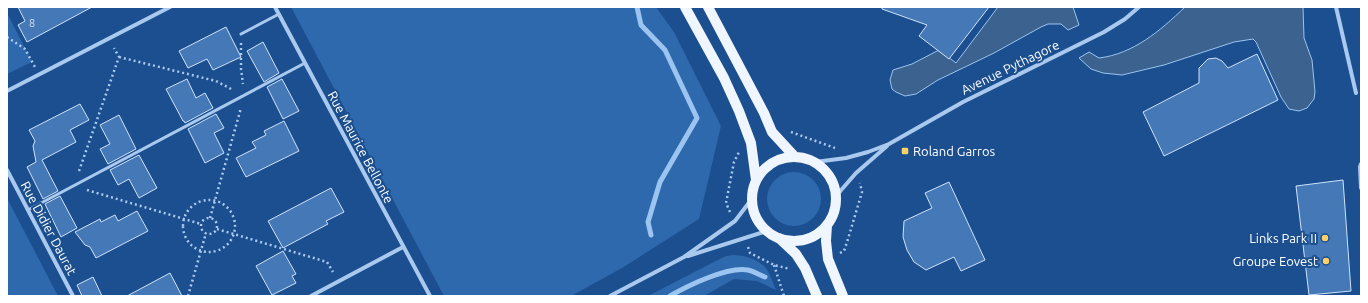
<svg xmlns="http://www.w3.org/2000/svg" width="1368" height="303" font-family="Ubuntu,sans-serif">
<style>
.green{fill:#2e69ad}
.water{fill:#3c6290;stroke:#9cc4f0}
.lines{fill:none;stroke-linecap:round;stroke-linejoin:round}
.stream{stroke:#9cc4f0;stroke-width:5}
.building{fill:#4478b7;stroke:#cfe3fa}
.path{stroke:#a9c9ee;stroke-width:2.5;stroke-dasharray:2 3;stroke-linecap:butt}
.lane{stroke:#a9c9ee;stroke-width:3}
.street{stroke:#a9c9ee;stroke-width:4}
.primary{stroke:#f0f6ff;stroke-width:10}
.poi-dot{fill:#ffd166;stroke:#1b4f8f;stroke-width:1.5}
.labels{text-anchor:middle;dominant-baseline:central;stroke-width:4;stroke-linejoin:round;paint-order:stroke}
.number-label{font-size:11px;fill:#d0dded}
.street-label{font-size:13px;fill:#fff;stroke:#1b4f8f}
.poi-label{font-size:13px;fill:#fff;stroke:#1b4f8f;text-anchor:end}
</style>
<rect width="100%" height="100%" fill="#1b4f8f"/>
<path class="green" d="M 291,7 L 656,7 L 674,32 L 721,126 L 699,219 L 622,268 L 571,296 L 444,296 Z
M 7,13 L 32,62 L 7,74 Z
M767 199a27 27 0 1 1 54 0a27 27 0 1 1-54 0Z
M 7,198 L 58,296 L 59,296 L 7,296 Z
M 733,255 C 744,255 757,259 765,267 C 770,273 773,283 776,290 L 757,281 L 734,279 L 704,296 L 648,296 L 708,265 L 726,256 Z"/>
<path class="water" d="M 998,7 L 1073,7 L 1079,25 L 1068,30 L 1061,24 L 1048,24 L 1041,27 L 994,53 L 938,80 L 916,94 L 905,96 L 896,92 L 892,89 L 890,80 L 893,70 L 912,64 L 939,50 L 956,63 Z
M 1185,7 L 1303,7 L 1304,38 L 1312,60 L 1315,92 L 1314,99 L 1307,108 L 1299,111 L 1289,109 L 1281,97 L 1256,42 L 1253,39 L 1234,42 L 1164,65 L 1122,75 L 1103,73 L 1091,69 L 1079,58 L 1089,52 L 1099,58 C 1133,54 1160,31 1185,7 Z"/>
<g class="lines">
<path class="stream" d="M 637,7 L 641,25 L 665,50 L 697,118 L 660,182 L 648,222 L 651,235
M 670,296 C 687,286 728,266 748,270 C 753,271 759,275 765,277"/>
</g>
<path class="building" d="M 18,7 L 92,7 L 27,42 L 18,25 L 25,21 Z
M 882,7 L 989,7 L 949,59 L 919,36 L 927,25 L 882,9 Z
M 226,27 L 241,57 L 213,70 L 207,59 L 188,68 L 179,51 Z
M 263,42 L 279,73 L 264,82 L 247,51 Z
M 1257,54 L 1278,100 L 1164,156 L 1143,112 L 1199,83 L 1199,68 L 1208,59 L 1216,58 L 1222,61 L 1228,68 Z
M 187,79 L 196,98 L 205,93 L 213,108 L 185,123 L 184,121 L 183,121 L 166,89 Z
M 282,79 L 299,111 L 283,119 L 267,87 Z
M 80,104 L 89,120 L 70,130 L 76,142 L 42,160 L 58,191 L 43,199 L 27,167 L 36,162 L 33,146 L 35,141 L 29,130 Z
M 216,114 L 224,128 L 214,133 L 224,153 L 205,163 L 188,129 Z
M 119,115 L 136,149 L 108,164 L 100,149 L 110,144 L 100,125 Z
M 284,121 L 299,151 L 246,177 L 236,158 L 256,148 L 252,142 L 266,135 L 264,131 Z
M 139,155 L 157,188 L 139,198 L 129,179 L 118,185 L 110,170 Z
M 1343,180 L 1351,291 L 1309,295 L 1296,186 Z
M 949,182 L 985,260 L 961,271 L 954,257 L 926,270 L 914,262 L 907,250 L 903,237 L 904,221 L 932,208 L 925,193 Z
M 331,188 L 344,212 L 326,221 L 328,224 L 283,248 L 268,221 Z
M 60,196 L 77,228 L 61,237 L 45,204 Z
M 137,211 L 148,231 L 96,258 L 90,247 L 85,245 L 75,232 L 100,219 L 101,222 L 115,215 L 118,221 Z
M 283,251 L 296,274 L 292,276 L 296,283 L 272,295 L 256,266 Z
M 170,273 L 182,296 L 127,296 Z
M 93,277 L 102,296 L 82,296 L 77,285 Z"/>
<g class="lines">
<path class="path" d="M 7,37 L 25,49 L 35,67
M 241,43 L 241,69 L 243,84
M 119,57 L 216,81 L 233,90
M 791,132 L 835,148
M 79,171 L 119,57 L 114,48
M 87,190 L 201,224
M183 226a26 26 0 1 1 52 0a26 26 0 1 1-52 0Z
M 730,212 L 726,203 L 734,162 L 739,152
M201 226a8 8 0 1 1 16 0a8 8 0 1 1-16 0Z
M 210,218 L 241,108
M 217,229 L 327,262 L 333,272
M 748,247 L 750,253 L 774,265 L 790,269
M 840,253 L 844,251 L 848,239 L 862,192 L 860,183
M 774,265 L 784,296
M 188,296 L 206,233"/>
<path class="lane" d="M 241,34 L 279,14
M 28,210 L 305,63"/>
<path class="street" d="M 275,7 L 430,296
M 1336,7 L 1356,93
M 7,91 L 170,7
M 815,162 L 846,158 L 868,152 L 889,144 L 963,102 L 1104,32 L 1125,19 L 1139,7
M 1361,164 L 1360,167 L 1361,188
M 7,170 L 73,296
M 836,196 L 856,173 L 887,146
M 688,256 L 767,231
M 311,296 L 403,247
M 610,296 L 684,257 L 735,221 L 751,200"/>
<path class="primary" d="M 685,7 L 724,78 L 739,111 L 751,143 L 756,180
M 708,7 L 764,113 L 772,132 L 795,157
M752 199a42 42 0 1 1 84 0a42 42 0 1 1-84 0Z
M 827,225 L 826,241 L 828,259 L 843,296
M 779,238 L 796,254 L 805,268 L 817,296"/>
</g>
<g class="poi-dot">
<rect x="901" y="147" width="8" height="8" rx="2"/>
<circle cx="1325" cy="238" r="4"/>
<circle cx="1326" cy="261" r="4"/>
</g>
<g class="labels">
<g class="number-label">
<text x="32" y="23">8</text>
</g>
<g class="street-label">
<text transform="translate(1010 67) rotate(-26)">Avenue Pythagore</text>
<text transform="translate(361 147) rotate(62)">Rue Maurice Bellonte</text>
<text transform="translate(49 228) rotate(62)">Rue Didier Daurat</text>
</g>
<g class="poi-label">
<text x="913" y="151" text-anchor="start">Roland Garros</text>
<text x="1317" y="238">Links Park II</text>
<text x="1318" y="261">Groupe Eovest</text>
</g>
</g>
<rect width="1368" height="303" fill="none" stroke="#ffffff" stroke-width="16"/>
</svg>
